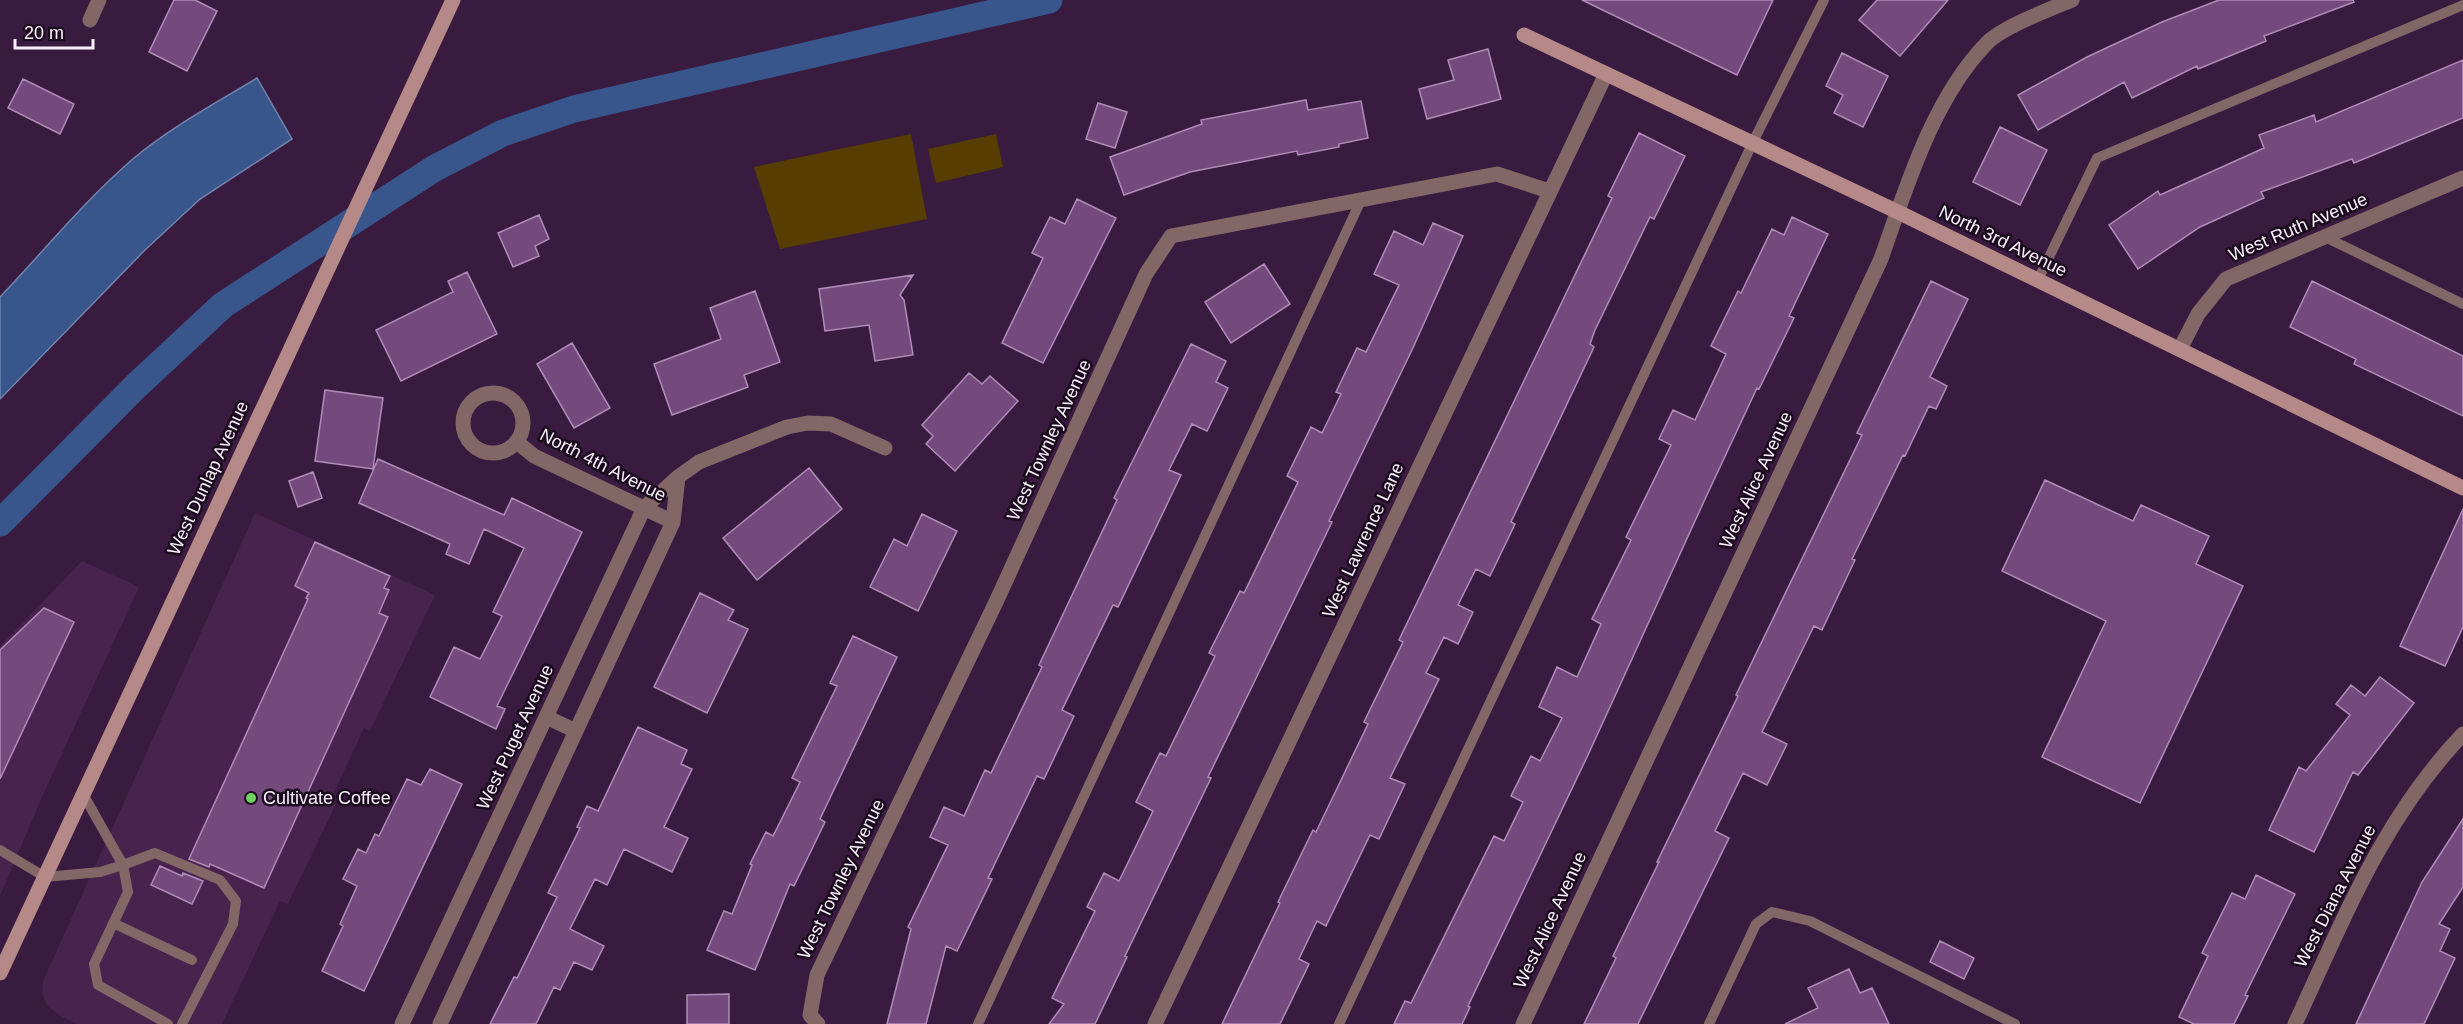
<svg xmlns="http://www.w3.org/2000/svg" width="2463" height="1024" font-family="Helvetica,sans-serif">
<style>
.built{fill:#47234e}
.green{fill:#573d00}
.water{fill:#38568b;stroke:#7284ae;stroke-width:1.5}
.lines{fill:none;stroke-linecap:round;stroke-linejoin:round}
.canal{stroke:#38568b;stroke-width:27}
.building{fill:#744a7d;stroke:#b18cb8;stroke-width:1.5}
.lane{stroke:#826766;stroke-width:10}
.street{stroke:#826766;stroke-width:15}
.secondary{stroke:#b48988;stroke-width:15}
.poi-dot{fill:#70d35f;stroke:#1a0c1d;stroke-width:2}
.labels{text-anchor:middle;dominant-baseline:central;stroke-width:5;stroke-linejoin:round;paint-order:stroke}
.street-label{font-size:18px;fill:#fbeffe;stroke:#1a0c1d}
.poi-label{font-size:18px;fill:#fbeffe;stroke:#1a0c1d;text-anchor:start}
</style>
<rect width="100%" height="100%" fill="#3a1b40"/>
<path class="built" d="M 255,513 L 435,595 L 370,731 L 364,728 L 330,801 L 336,804 L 288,904 L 280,901 L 222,1024 L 77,1024 L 59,1015 L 47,1005 L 42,993 L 43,981 Z
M 82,561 L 139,587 L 42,797 L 0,896 L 0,646 Z"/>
<path class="green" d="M 911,134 L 927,219 L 780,249 L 754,167 Z
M 996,134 L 1003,167 L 936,183 L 928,149 Z"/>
<path class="water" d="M 257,78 L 292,139 L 200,199 L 145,250 L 0,399 L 0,297 C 44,251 85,200 134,158 C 171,127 216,103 257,78 Z"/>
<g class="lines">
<path class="canal" d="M 0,523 L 136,386 L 223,305 L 435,168 L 503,133 L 574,109 L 1049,0"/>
</g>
<path class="building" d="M 174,0 L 195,0 L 217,11 L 187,71 L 149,52 Z
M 1582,0 L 1773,0 L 1737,75 Z
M 1877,0 L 1948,0 L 1900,56 L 1859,20 Z
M 2219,0 L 2353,0 L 2354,2 L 2264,36 L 2266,41 L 2198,69 L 2197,66 L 2132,98 L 2124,82 L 2038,130 L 2018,95 L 2087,57 L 2162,22 Z
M 1488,49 L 1501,99 L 1427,119 L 1419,89 L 1454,80 L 1448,60 Z
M 1842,53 L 1888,76 L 1863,127 L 1834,113 L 1843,95 L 1826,86 Z
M 2463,60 L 2463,118 L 2354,163 L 2352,159 L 2261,192 L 2264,198 L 2200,227 L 2138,269 L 2109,225 L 2158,191 L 2160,195 L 2264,148 L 2259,135 L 2314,115 L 2316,122 Z
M 23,79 L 74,104 L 60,134 L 8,108 Z
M 1306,100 L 1308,110 L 1361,101 L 1368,138 L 1339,144 L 1339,147 L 1298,155 L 1297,151 L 1190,172 L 1124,195 L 1110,157 L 1202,124 L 1201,120 Z
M 1098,103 L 1127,112 L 1115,148 L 1086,139 Z
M 2000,127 L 2047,150 L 2020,205 L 1973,182 Z
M 1639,133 L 1685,156 L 1654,219 L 1650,217 L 1595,330 L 1590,344 L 1594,347 L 1511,522 L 1515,524 L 1490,576 L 1476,569 L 1458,605 L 1473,612 L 1458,644 L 1444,637 L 1426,673 L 1439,679 L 1390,778 L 1405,784 L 1379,839 L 1370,835 L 1326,926 L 1317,921 L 1299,959 L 1309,964 L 1280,1024 L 1222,1024 L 1280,903 L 1278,902 L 1313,830 L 1316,832 L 1368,724 L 1364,722 L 1403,642 L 1399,640 L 1612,198 L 1608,196 Z
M 1077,199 L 1116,218 L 1043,363 L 1002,343 L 1043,258 L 1032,253 L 1050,217 L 1065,224 Z
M 539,215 L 549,239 L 535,246 L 539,256 L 513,267 L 498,233 Z
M 1792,217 L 1828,234 L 1789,316 L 1794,318 L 1759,389 L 1757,388 L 1706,497 L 1588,755 L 1468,1006 L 1470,1007 L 1462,1024 L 1394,1024 L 1405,1001 L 1411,1003 L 1494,836 L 1504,841 L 1523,802 L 1511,796 L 1531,756 L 1540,761 L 1562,718 L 1539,707 L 1557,667 L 1577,677 L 1601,624 L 1592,619 L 1631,540 L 1626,537 L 1671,445 L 1659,439 L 1673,410 L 1695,420 L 1726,354 L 1711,346 L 1738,291 L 1741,293 L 1772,229 L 1784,235 Z
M 1433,223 L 1463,236 L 1412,350 L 1329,521 L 1332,522 L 1208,777 L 1211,778 L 1125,956 L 1127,957 L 1095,1024 L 1049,1024 L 1064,1004 L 1052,998 L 1095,911 L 1087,907 L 1104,873 L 1119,881 L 1153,811 L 1136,802 L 1160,753 L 1166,756 L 1215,656 L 1209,653 L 1240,591 L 1244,593 L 1298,482 L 1287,476 L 1311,427 L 1322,433 L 1341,394 L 1336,392 L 1357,348 L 1366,352 L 1399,285 L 1374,274 L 1394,231 L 1423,245 Z
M 1264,264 L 1290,304 L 1231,343 L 1205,302 Z
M 467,272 L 497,334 L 401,381 L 376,330 L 453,292 L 448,281 Z
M 913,275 L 900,295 L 904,300 L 913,355 L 875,361 L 869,325 L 825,331 L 819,289 Z
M 1931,281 L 1968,299 L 1930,377 L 1947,386 L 1936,409 L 1929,406 L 1905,456 L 1903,455 L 1852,559 L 1855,560 L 1822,630 L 1814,626 L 1762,732 L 1787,744 L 1767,785 L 1743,773 L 1715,831 L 1729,838 L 1638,1024 L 1584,1024 L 1616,958 L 1613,956 L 1659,862 L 1657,862 L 1738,696 L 1736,695 L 1862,435 L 1857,433 Z
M 2312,281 L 2463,356 L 2463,416 L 2354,364 L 2356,359 L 2290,327 Z
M 755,291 L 780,362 L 744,375 L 748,387 L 672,415 L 654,364 L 721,339 L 710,308 Z
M 572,343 L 610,408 L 574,428 L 537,364 Z
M 1191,344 L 1226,361 L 1216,382 L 1228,388 L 1207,431 L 1192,424 L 1169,470 L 1181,475 L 1118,607 L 1113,605 L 1062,710 L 1074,716 L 1044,779 L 1037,776 L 988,878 L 992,879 L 957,951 L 946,946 L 926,1024 L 887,1024 L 911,929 L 908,927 L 948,845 L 930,837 L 944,807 L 964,816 L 985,770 L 991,773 L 1042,667 L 1039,665 L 1117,500 L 1114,498 Z
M 969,373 L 982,384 L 990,376 L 1018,401 L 955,471 L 926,444 L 933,436 L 922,425 Z
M 325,390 L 383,398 L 373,469 L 315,461 Z
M 378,459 L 504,515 L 512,498 L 582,532 L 497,706 L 505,709 L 496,729 L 430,697 L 454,647 L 480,659 L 502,616 L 493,612 L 524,548 L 484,529 L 469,564 L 446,554 L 450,544 L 359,503 Z
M 809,468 L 842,509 L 757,580 L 723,538 Z
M 313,472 L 322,498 L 298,507 L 289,481 Z
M 2045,480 L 2133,521 L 2141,505 L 2209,536 L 2196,564 L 2243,586 L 2140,803 L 2042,757 L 2106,621 L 2002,571 Z
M 2463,509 L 2463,627 L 2445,666 L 2400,646 Z
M 922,514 L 957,531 L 918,611 L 870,587 L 894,539 L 907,546 Z
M 315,542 L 390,576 L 384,588 L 389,590 L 379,613 L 388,617 L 264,888 L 210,864 L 209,867 L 189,859 L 308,599 L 306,598 L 309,593 L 295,586 Z
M 700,593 L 734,610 L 728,620 L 748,629 L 707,713 L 654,687 Z
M 44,608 L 74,622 L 0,779 L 0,650 Z
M 853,636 L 897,657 L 820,819 L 825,822 L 794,886 L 790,884 L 755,970 L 707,950 L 724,911 L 732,914 L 752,865 L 750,864 L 766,832 L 773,836 L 800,782 L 792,778 L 837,686 L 830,683 Z
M 2380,677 L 2414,703 L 2358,775 L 2353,772 L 2314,852 L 2269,830 L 2299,767 L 2306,771 L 2350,715 L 2336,704 L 2351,685 L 2365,696 Z
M 638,727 L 687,750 L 681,764 L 692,769 L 664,827 L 688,838 L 672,872 L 624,849 L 607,885 L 595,879 L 570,929 L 604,946 L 592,970 L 574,962 L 560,990 L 554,987 L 536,1024 L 490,1024 L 514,977 L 517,978 L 557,897 L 548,893 L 580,828 L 577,827 L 587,806 L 598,811 Z
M 430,769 L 462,784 L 364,991 L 322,971 L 343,926 L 340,924 L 357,886 L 343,879 L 358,849 L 366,853 L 375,834 L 379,836 L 407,779 L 421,785 Z
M 2463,819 L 2463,887 L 2439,924 L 2450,929 L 2440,951 L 2455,958 L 2424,1024 L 2356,1024 L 2422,882 Z
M 160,866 L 182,876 L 183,873 L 203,881 L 192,904 L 151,885 Z
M 2256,875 L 2295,894 L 2245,995 L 2248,996 L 2234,1024 L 2194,1024 L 2179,1017 L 2208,956 L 2202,953 L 2232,893 L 2245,899 Z
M 1940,941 L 1974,958 L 1964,979 L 1930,962 Z
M 1849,969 L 1860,993 L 1872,988 L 1889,1024 L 1785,1024 L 1818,1008 L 1808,988 Z
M 729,994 L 729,1024 L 687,1024 L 687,995 Z"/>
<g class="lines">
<path class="lane" d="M 2325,237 L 2463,304
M 2038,280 L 2097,158 L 2463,5
M 83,794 L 123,865 L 155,853 L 220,880 L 236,901 L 233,924 L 182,1024
M 0,850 L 45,877 L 100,872 L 123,865 L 128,892 L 94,964 L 98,985 L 168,1024
M 113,923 L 192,960
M 978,1024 L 1362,198
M 1339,1024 L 1753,142 L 1824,0
M 1709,1024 L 1756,924 L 1772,912 L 1810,921 L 2015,1024"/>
<path class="street" d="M 90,20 L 99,0
M 2180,349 L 2198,314 L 2226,279 L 2463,178
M463 423a30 30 0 1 1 60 0a30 30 0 1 1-60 0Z
M 517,442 L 534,456 L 673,522
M 546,717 L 576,731
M 402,1024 L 644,508 L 678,477 L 699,462 L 787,427 L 808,423 L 831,424 L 885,448
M 440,1024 L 673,522 L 678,477
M 818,1024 L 810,1015 L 817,975 L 996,602 L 1146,274 L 1171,236 L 1497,174 L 1549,191
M 1155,1024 L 1606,74
M 1523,1024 L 1881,259 C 1906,188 1933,98 1987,43 C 2003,27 2050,9 2072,0
M 2295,1024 C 2344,919 2382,819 2463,734"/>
<path class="secondary" d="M 1524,35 L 1898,212 L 2463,488
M 0,973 L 453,0"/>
</g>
<circle class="poi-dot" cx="251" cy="798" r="6"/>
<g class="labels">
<g class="street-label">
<text transform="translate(2298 227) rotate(-23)">West Ruth Avenue</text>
<text transform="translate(2003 241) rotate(26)">North 3rd Avenue</text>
<text transform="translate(1049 440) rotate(-65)">West Townley Avenue</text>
<text transform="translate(603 465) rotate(27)">North 4th Avenue</text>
<text transform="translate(208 478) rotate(-65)">West Dunlap Avenue</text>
<text transform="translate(1756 480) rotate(-65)">West Alice Avenue</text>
<text transform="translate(1363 540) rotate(-65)">West Lawrence Lane</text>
<text transform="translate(515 737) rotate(-65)">West Puget Avenue</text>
<text transform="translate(841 879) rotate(-64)">West Townley Avenue</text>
<text transform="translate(2335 896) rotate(-63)">West Diana Avenue</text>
<text transform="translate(1550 920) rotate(-65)">West Alice Avenue</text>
</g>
<g class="poi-label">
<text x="263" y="798">Cultivate Coffee</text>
</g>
</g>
<path d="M15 39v9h78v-9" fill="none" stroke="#fbeffe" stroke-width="3"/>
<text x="24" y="39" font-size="18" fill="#fbeffe" stroke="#1a0c1d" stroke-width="4.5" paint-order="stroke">20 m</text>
</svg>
